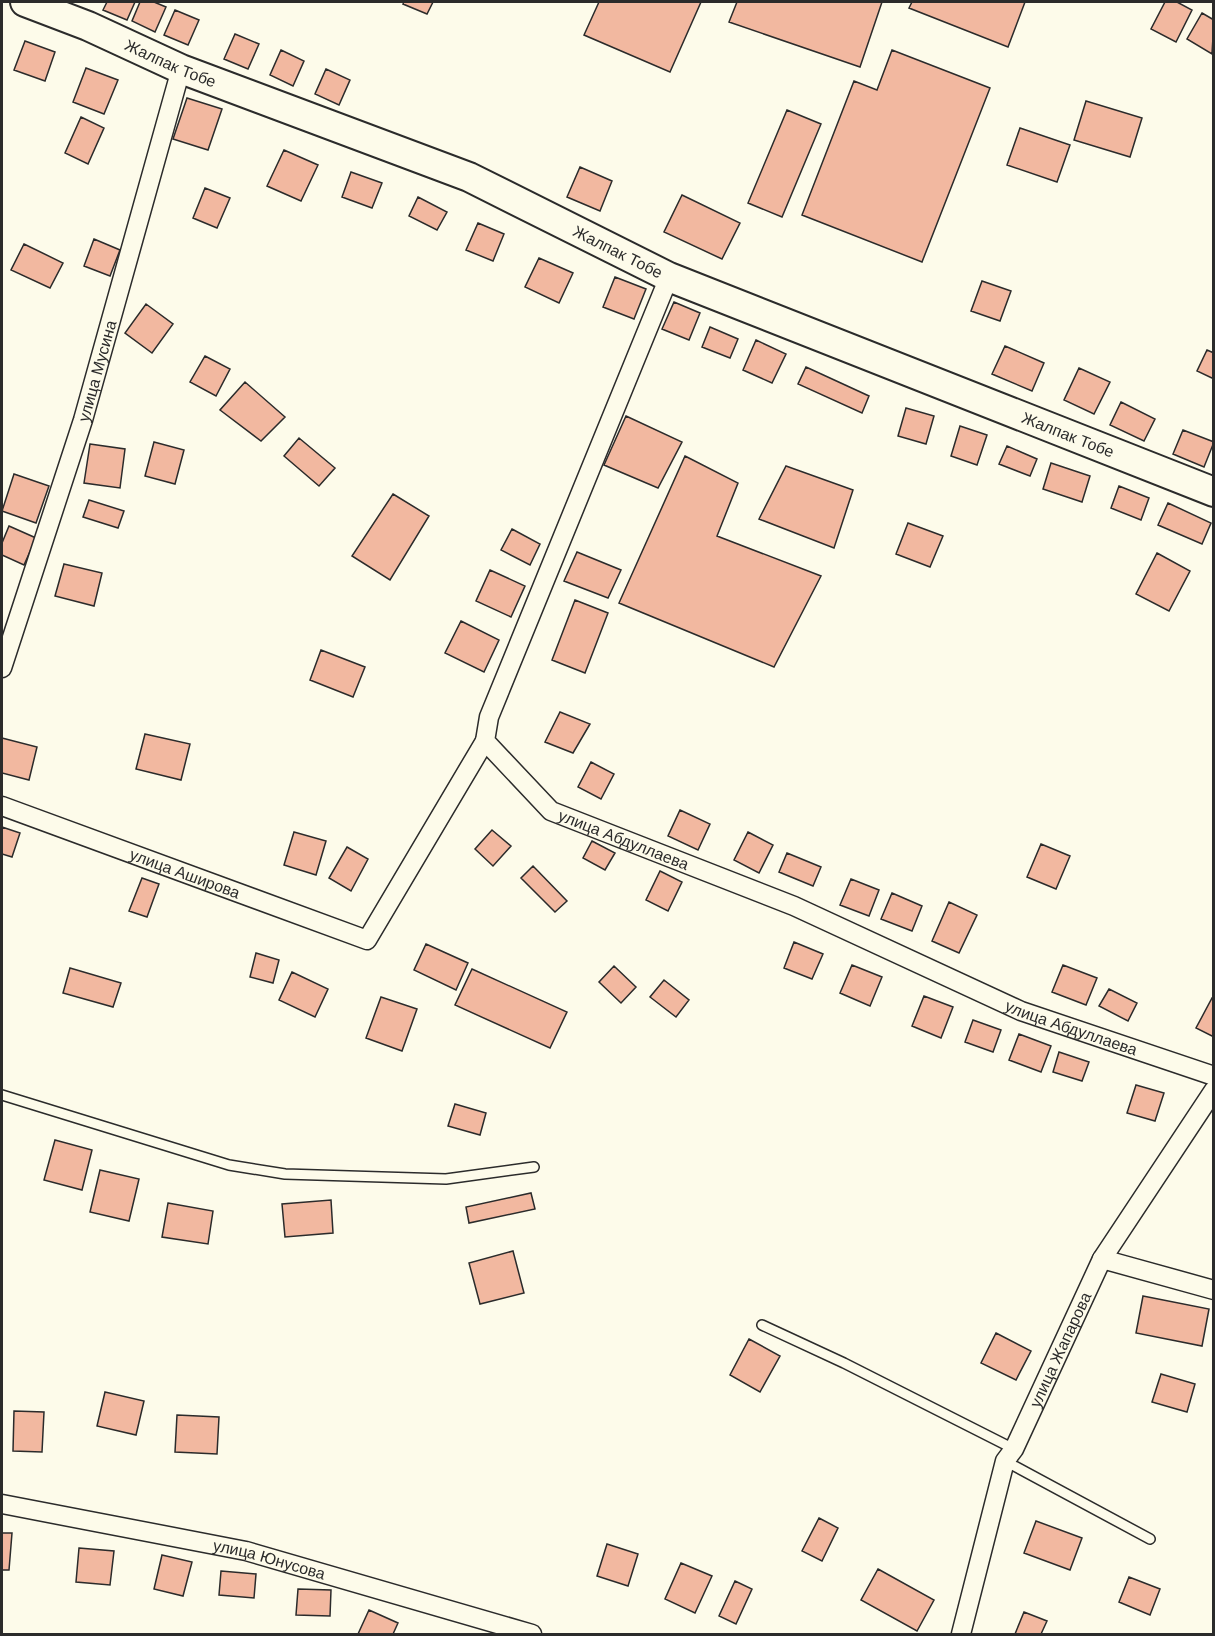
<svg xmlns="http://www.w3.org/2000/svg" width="1215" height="1636" font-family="Helvetica,sans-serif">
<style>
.building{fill:#f2b8a0;stroke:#2b2b2b;stroke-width:1.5}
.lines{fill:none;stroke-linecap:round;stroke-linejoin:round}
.lane-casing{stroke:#2b2b2b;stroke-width:12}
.street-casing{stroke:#2b2b2b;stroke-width:21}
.primary-casing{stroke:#2b2b2b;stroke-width:32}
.lane{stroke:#fdfbea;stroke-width:9}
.street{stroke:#fdfbea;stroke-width:18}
.primary{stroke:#fdfbea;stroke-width:28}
.labels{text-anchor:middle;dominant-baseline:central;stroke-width:4.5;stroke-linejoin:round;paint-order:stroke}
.street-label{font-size:16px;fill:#2b2b2b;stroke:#fdfbea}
</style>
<rect width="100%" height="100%" fill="#fdfbea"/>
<path class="building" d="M 107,2 L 135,2 L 127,20 L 103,10 Z
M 140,2 L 154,2 L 166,7 L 155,32 L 132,21 Z
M 404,2 L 433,2 L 427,14 L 403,4 Z
M 599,2 L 701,2 L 670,72 L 584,35 Z
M 737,2 L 882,2 L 860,67 L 729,22 Z
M 912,2 L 1025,2 L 1008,47 L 909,8 Z
M 1165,2 L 1177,2 L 1192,10 L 1176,42 L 1151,29 Z
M 175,10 L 199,20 L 188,45 L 164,35 Z
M 1202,13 L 1214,20 L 1212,54 L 1187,39 Z
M 235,34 L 259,44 L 248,69 L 224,59 Z
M 25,41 L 55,52 L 45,81 L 14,70 Z
M 281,50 L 304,61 L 293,86 L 270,75 Z
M 892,50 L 990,88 L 922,262 L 802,215 L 854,81 L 877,90 Z
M 86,68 L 118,80 L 104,114 L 73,102 Z
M 326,69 L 350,80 L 339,105 L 315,94 Z
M 187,98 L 222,109 L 208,150 L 173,139 Z
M 1086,101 L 1142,118 L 1130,157 L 1074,140 Z
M 787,110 L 821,124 L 782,217 L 748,203 Z
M 81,117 L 104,128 L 88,164 L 65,153 Z
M 1020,128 L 1070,145 L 1057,182 L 1007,165 Z
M 284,150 L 318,165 L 301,201 L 267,186 Z
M 580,167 L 612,181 L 600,211 L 567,197 Z
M 351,172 L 382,183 L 372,208 L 342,197 Z
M 205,188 L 230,198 L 217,228 L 193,218 Z
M 682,195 L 740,223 L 722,259 L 664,232 Z
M 418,197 L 447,212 L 437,230 L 409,216 Z
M 478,223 L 504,234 L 493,261 L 466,250 Z
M 94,239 L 120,250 L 110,276 L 84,266 Z
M 24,244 L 63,263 L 50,288 L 11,270 Z
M 539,258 L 573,273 L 559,303 L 525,287 Z
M 615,277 L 646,289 L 634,319 L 603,307 Z
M 982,281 L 1011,291 L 1000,321 L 971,311 Z
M 674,302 L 700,313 L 689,340 L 662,329 Z
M 146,304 L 173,324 L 152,353 L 125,333 Z
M 710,327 L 738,339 L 730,358 L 702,347 Z
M 756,340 L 786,354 L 772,383 L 743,370 Z
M 1005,346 L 1044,363 L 1032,391 L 992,374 Z
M 1207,350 L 1214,353 L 1214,379 L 1197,371 Z
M 205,356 L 230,369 L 216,396 L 190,382 Z
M 806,367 L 869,396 L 862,413 L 798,384 Z
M 1079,368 L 1110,382 L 1094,414 L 1064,400 Z
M 245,382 L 285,417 L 261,441 L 220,410 Z
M 1121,402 L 1155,419 L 1144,441 L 1110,425 Z
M 906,408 L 934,416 L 926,444 L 898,436 Z
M 626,416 L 682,442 L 658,488 L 604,465 Z
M 960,426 L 987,435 L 977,465 L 951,456 Z
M 1183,430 L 1214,442 L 1204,467 L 1173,454 Z
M 299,438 L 335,468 L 319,486 L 284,456 Z
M 154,442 L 184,450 L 175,484 L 145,476 Z
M 90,444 L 125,449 L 120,488 L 84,483 Z
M 1007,446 L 1037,459 L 1030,476 L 999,464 Z
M 685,456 L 738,483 L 717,536 L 821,576 L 774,667 L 619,603 Z
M 1051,463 L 1090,476 L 1082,502 L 1043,489 Z
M 786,466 L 853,490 L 834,548 L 759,519 Z
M 14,474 L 49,486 L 36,523 L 2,511 Z
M 1119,486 L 1149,498 L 1141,520 L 1111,508 Z
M 393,494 L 429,516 L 390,580 L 352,556 Z
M 89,500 L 124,511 L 118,528 L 83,517 Z
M 1168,503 L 1211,523 L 1202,544 L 1158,525 Z
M 908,523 L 943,536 L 930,567 L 896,554 Z
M 9,526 L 36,538 L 24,565 L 2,555 L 2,543 Z
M 512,529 L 540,544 L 530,565 L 501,550 Z
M 577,552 L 621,570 L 608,598 L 564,581 Z
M 1157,553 L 1190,571 L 1169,611 L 1136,594 Z
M 64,564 L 102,573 L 94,606 L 55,596 Z
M 490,570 L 525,586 L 511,617 L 476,601 Z
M 575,600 L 608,613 L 585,673 L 552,660 Z
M 461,621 L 499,640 L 484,672 L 445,653 Z
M 321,650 L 365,667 L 353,697 L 310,680 Z
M 560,712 L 590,724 L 573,753 L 545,742 Z
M 145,734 L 190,744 L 181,780 L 136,769 Z
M 2,738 L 37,747 L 29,780 L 2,773 Z
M 591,762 L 614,774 L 601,799 L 578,787 Z
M 680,810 L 710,824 L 698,850 L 668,836 Z
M 2,827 L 20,833 L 12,857 L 2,854 Z
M 492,830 L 511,846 L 493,866 L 475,849 Z
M 294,832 L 326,841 L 316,875 L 284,865 Z
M 748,832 L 773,845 L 759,873 L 734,860 Z
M 592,841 L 615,853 L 605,870 L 583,858 Z
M 1041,844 L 1070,856 L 1056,889 L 1027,877 Z
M 347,847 L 368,859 L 351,891 L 329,878 Z
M 787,853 L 821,867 L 813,886 L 779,872 Z
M 533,866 L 567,901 L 555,912 L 521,878 Z
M 660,871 L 682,882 L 668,911 L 646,900 Z
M 142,878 L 159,884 L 147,917 L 129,911 Z
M 851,879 L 879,890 L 869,916 L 840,905 Z
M 892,893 L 922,906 L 912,931 L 881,919 Z
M 949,902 L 977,915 L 959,953 L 932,941 Z
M 794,942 L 823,954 L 812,979 L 784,968 Z
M 426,944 L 468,963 L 456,990 L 414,970 Z
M 256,953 L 279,960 L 273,983 L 250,977 Z
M 852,965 L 882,977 L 870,1006 L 840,993 Z
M 1063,965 L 1097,978 L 1086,1005 L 1052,992 Z
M 614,966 L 636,987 L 621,1003 L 599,982 Z
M 70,968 L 121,983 L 113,1007 L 63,993 Z
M 472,969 L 567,1012 L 550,1048 L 455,1005 Z
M 292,972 L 328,989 L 315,1017 L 279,1000 Z
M 664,980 L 689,1000 L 676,1017 L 650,997 Z
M 1109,989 L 1137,1003 L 1128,1021 L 1099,1006 Z
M 924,996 L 953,1007 L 941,1038 L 912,1026 Z
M 381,997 L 417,1009 L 402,1051 L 366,1038 Z
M 1212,998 L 1214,999 L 1214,1037 L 1196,1028 Z
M 973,1020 L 1001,1030 L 993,1052 L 965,1042 Z
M 1019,1034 L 1051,1046 L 1041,1072 L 1009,1060 Z
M 1059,1052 L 1089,1062 L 1082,1081 L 1053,1072 Z
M 1136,1085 L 1164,1093 L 1155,1121 L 1127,1113 Z
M 455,1104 L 486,1113 L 480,1135 L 448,1126 Z
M 55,1140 L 92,1150 L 82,1190 L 44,1180 Z
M 100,1170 L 139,1179 L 129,1221 L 90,1212 Z
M 531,1193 L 535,1209 L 469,1223 L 466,1207 Z
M 331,1200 L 333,1233 L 285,1237 L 282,1204 Z
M 168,1203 L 213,1211 L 208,1244 L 162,1237 Z
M 513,1251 L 524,1293 L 480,1304 L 469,1263 Z
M 1143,1296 L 1209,1309 L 1202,1346 L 1136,1333 Z
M 996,1333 L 1031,1351 L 1016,1380 L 981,1363 Z
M 749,1339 L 780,1356 L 760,1392 L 730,1375 Z
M 1161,1374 L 1195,1384 L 1187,1412 L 1152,1402 Z
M 105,1392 L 144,1401 L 136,1435 L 97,1426 Z
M 14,1411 L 44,1412 L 42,1452 L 13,1451 Z
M 177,1415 L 219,1417 L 217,1454 L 175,1452 Z
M 819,1518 L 838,1528 L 822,1561 L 802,1551 Z
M 1036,1521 L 1082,1538 L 1070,1570 L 1024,1553 Z
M 2,1533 L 12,1533 L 9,1570 L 2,1570 Z
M 607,1544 L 638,1554 L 628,1586 L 597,1576 Z
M 79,1548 L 114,1551 L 110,1585 L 76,1582 Z
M 162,1555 L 192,1562 L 183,1596 L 154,1589 Z
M 681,1563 L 712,1576 L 695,1613 L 665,1599 Z
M 878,1569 L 934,1600 L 917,1631 L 861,1600 Z
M 221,1571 L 256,1574 L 254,1598 L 219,1595 Z
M 1129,1577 L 1160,1589 L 1150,1615 L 1119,1602 Z
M 735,1581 L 752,1589 L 736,1624 L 719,1616 Z
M 298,1589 L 331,1590 L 330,1616 L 296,1615 Z
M 369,1610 L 398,1623 L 393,1634 L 358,1634 Z
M 1024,1612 L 1047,1621 L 1041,1634 L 1015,1634 Z"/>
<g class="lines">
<g class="lane-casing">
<path id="lane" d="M 2,1095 L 229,1165 L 285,1174 L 446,1179 L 534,1167
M 762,1325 L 844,1363 L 1014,1449
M 1005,1461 L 1150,1539"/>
</g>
<g class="street-casing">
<g id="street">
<path id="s1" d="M 669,277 L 489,717 L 485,741 L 551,811 L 794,906 L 1021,1011 L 1214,1076"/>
<path id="s2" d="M 2,668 L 83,420 L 181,69"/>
<path id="s3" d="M 2,806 L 367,940 L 485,741"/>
<path d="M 1102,1259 L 1214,1290"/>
<path id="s4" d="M 2,1504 L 246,1551 L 532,1634"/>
<path id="s5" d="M 961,1634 L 1005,1461 L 1014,1449 L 1102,1259 L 1214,1090"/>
</g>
</g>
<g class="primary-casing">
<g id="primary">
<path id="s6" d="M 25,2 L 88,26 L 181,69 L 469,177 L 669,277 L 1214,492"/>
</g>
</g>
<use href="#lane" class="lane"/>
<use href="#street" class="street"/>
<use href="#primary" class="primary"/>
</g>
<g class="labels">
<g class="street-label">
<text stroke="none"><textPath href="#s6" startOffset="158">Жалпак Тобе</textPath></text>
<text stroke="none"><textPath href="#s6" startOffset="644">Жалпак Тобе</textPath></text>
<text stroke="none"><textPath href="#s2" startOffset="312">улица Мусина</textPath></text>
<text stroke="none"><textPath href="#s6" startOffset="1130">Жалпак Тобе</textPath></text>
<text stroke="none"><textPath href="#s1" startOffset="674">улица Абдуллаева</textPath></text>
<text stroke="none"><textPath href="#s3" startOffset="195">улица Аширова</textPath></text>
<text stroke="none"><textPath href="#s1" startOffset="1160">улица Абдуллаева</textPath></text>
<text stroke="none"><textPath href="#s5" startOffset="303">улица Жапарова</textPath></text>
<text stroke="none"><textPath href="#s4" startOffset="273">улица Юнусова</textPath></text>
</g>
</g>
<rect width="1215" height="1636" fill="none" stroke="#2b2b2b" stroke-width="6"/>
</svg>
